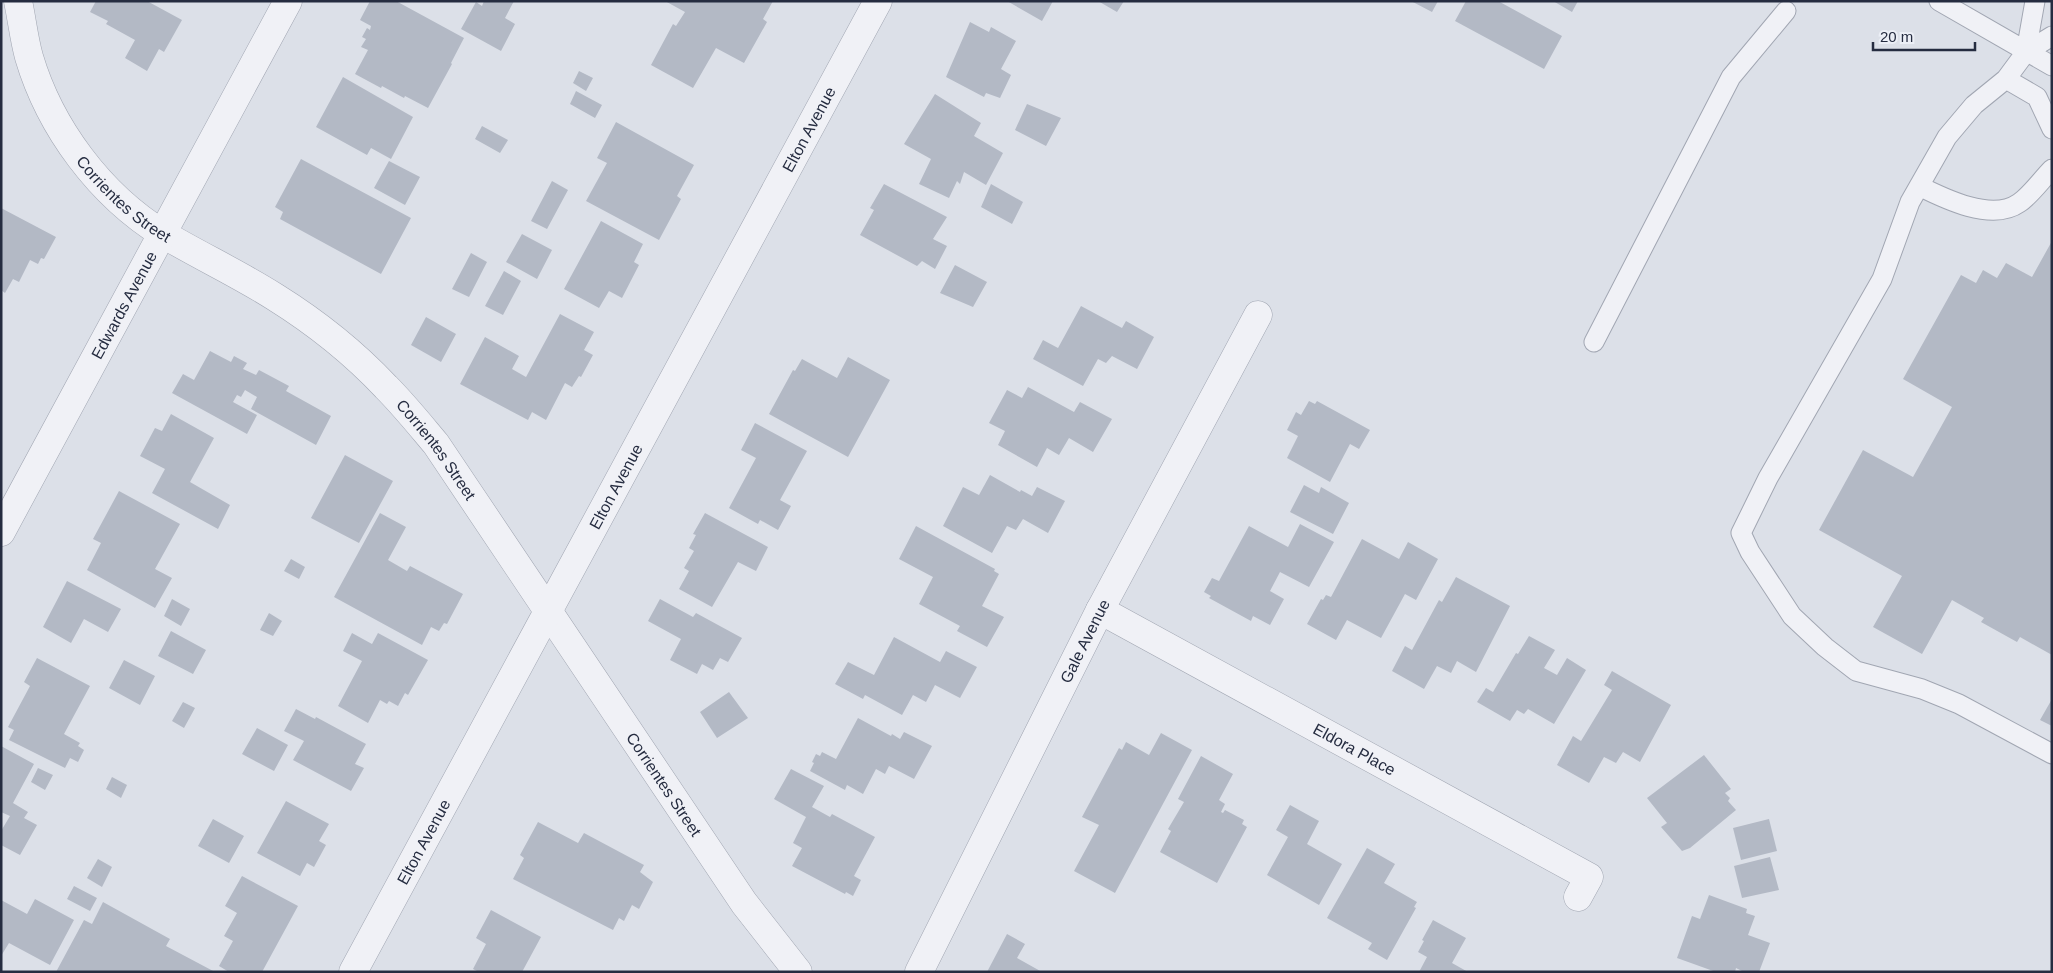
<svg xmlns="http://www.w3.org/2000/svg" width="2053" height="973" font-family="Arial,sans-serif">
<style>
.building{fill:#b3b9c5}
.lines{fill:none;stroke-linecap:round;stroke-linejoin:round}
.lane-casing{stroke:#a1a6b2;stroke-width:21}
.street-casing{stroke:#a1a6b2;stroke-width:29}
.lane{stroke:#f0f1f6;stroke-width:19}
.street{stroke:#f0f1f6;stroke-width:28}
.labels{text-anchor:middle;dominant-baseline:central;stroke-width:4;stroke-linejoin:round;paint-order:stroke}
.street-label{font-size:16px;fill:#252c40;stroke:#eceff6}
</style>
<rect width="100%" height="100%" fill="#dce0e8"/>
<path class="building" d="M 96,1 L 147,1 L 182,20 L 164,52 L 159,49 L 147,71 L 125,58 L 135,40 L 106,24 L 108,21 L 90,12 Z
M 370,1 L 396,1 L 464,38 L 451,63 L 452,64 L 428,108 L 405,96 L 404,98 L 382,86 L 381,88 L 355,74 L 368,50 L 361,47 L 366,39 L 362,37 L 367,28 L 370,30 L 371,26 L 360,20 Z
M 484,1 L 514,1 L 505,18 L 515,24 L 501,51 L 461,29 L 476,2 L 482,6 Z
M 665,1 L 733,2 L 773,1 L 763,19 L 767,22 L 744,63 L 716,48 L 693,88 L 651,65 L 673,24 L 676,26 L 685,12 Z
M 1007,1 L 1053,1 L 1042,21 Z
M 1098,1 L 1124,1 L 1117,12 Z
M 1411,1 L 1438,1 L 1432,12 Z
M 1466,1 L 1498,1 L 1562,36 L 1544,69 L 1455,21 Z
M 1553,1 L 1578,1 L 1572,12 Z
M 970,22 L 989,32 L 991,27 L 1016,41 L 1001,69 L 1011,75 L 1000,98 L 986,93 L 984,97 L 946,77 Z
M 579,71 L 593,78 L 586,91 L 573,83 Z
M 343,77 L 413,117 L 391,159 L 371,148 L 367,155 L 316,127 Z
M 576,91 L 602,105 L 595,118 L 570,104 Z
M 935,94 L 981,123 L 974,136 L 1003,153 L 986,185 L 964,172 L 960,184 L 957,181 L 949,198 L 919,184 L 931,159 L 904,144 Z
M 1027,104 L 1061,118 L 1046,146 L 1015,130 Z
M 616,122 L 694,165 L 677,196 L 681,199 L 659,240 L 586,201 L 607,163 L 597,158 Z
M 482,126 L 508,140 L 500,153 L 475,139 Z
M 301,159 L 411,218 L 381,274 L 280,219 L 283,212 L 275,207 Z
M 389,161 L 420,177 L 405,205 L 374,188 Z
M 552,181 L 568,190 L 547,229 L 531,221 Z
M 884,184 L 947,217 L 933,239 L 947,246 L 935,269 L 922,261 L 917,266 L 860,235 L 874,210 L 870,208 Z
M 991,184 L 1023,202 L 1012,224 L 981,207 Z
M 1,208 L 56,237 L 44,259 L 41,258 L 38,264 L 30,260 L 19,282 L 13,279 L 5,293 L 1,290 Z
M 601,221 L 643,244 L 634,262 L 639,265 L 622,298 L 609,291 L 599,308 L 564,289 Z
M 522,234 L 552,250 L 537,279 L 506,262 Z
M 2052,241 L 2052,655 L 2020,637 L 2017,642 L 1981,622 L 1984,618 L 1952,600 L 1922,654 L 1873,627 L 1902,576 L 1819,530 L 1863,450 L 1913,477 L 1952,407 L 1903,379 L 1961,275 L 1976,283 L 1983,270 L 1997,278 L 2006,263 L 2032,277 Z
M 471,253 L 487,262 L 469,297 L 452,289 Z
M 955,265 L 987,282 L 973,307 L 940,293 Z
M 504,271 L 521,281 L 503,315 L 485,306 Z
M 1081,306 L 1122,328 L 1126,321 L 1154,337 L 1137,369 L 1112,356 L 1106,363 L 1098,359 L 1083,386 L 1033,359 L 1043,340 L 1058,348 Z
M 560,314 L 594,332 L 584,350 L 593,355 L 581,377 L 579,376 L 572,387 L 565,383 L 546,420 L 532,412 L 528,420 L 460,384 L 485,337 L 519,356 L 512,369 L 526,377 Z
M 426,317 L 456,334 L 441,362 L 411,345 Z
M 210,351 L 231,362 L 234,356 L 247,363 L 243,369 L 256,375 L 259,370 L 289,386 L 286,391 L 331,416 L 316,445 L 251,409 L 257,397 L 245,390 L 241,397 L 237,395 L 233,402 L 257,415 L 247,434 L 172,393 L 183,374 L 194,380 Z
M 848,357 L 890,380 L 848,457 L 769,414 L 793,370 L 795,371 L 802,359 L 837,378 Z
M 1028,387 L 1074,412 L 1080,402 L 1112,419 L 1093,452 L 1069,438 L 1059,455 L 1047,448 L 1037,467 L 998,445 L 1005,431 L 989,423 L 1007,390 L 1022,398 Z
M 1309,401 L 1315,404 L 1317,401 L 1370,430 L 1359,449 L 1350,444 L 1330,482 L 1287,458 L 1298,436 L 1287,430 L 1296,412 L 1301,415 Z
M 171,414 L 214,438 L 190,482 L 230,505 L 218,529 L 152,493 L 165,469 L 140,456 L 155,428 L 162,431 Z
M 755,423 L 807,451 L 780,500 L 791,506 L 778,530 L 760,520 L 758,524 L 729,508 L 756,458 L 741,450 Z
M 345,455 L 393,481 L 359,543 L 311,518 Z
M 990,475 L 1020,492 L 1021,490 L 1032,496 L 1037,487 L 1065,501 L 1048,533 L 1023,519 L 1016,530 L 1007,526 L 992,553 L 943,526 L 963,487 L 979,495 Z
M 1304,485 L 1319,493 L 1321,487 L 1349,503 L 1333,534 L 1290,512 Z
M 119,491 L 180,524 L 155,569 L 172,578 L 155,608 L 87,570 L 101,543 L 93,539 Z
M 380,513 L 406,527 L 388,560 L 407,571 L 410,566 L 463,594 L 447,624 L 444,623 L 439,631 L 431,627 L 422,645 L 334,597 Z
M 705,513 L 768,547 L 756,571 L 738,562 L 712,607 L 679,589 L 689,571 L 684,568 L 694,551 L 689,548 L 696,535 L 693,534 Z
M 1300,524 L 1334,542 L 1309,587 L 1280,572 L 1270,591 L 1284,599 L 1270,625 L 1253,616 L 1251,621 L 1209,598 L 1211,596 L 1204,592 L 1212,578 L 1219,581 L 1249,526 L 1288,547 Z
M 916,526 L 995,569 L 994,571 L 999,574 L 982,606 L 1004,617 L 987,647 L 957,631 L 960,626 L 919,604 L 933,577 L 899,559 Z
M 1362,539 L 1399,559 L 1408,542 L 1438,559 L 1416,600 L 1405,594 L 1381,638 L 1347,620 L 1336,640 L 1307,624 L 1321,599 L 1323,600 L 1326,595 L 1331,597 Z
M 291,559 L 305,567 L 299,579 L 284,571 Z
M 1456,577 L 1510,606 L 1476,672 L 1457,661 L 1451,673 L 1437,666 L 1424,689 L 1392,671 L 1405,646 L 1412,650 L 1439,600 L 1442,602 Z
M 67,581 L 121,609 L 108,632 L 84,619 L 71,643 L 43,627 Z
M 172,599 L 190,609 L 181,626 L 164,616 Z
M 660,599 L 693,617 L 696,613 L 742,638 L 728,662 L 720,658 L 713,670 L 702,664 L 697,674 L 670,660 L 681,639 L 648,621 Z
M 269,613 L 282,621 L 273,636 L 260,630 Z
M 171,631 L 206,650 L 193,674 L 158,656 Z
M 352,633 L 372,644 L 378,633 L 428,660 L 408,695 L 405,693 L 398,706 L 389,701 L 387,704 L 380,700 L 368,723 L 338,706 L 362,661 L 343,651 Z
M 1529,636 L 1555,650 L 1544,668 L 1557,675 L 1567,658 L 1586,670 L 1554,724 L 1528,709 L 1524,714 L 1517,710 L 1510,721 L 1477,702 L 1486,688 L 1493,692 L 1516,653 L 1518,654 Z
M 894,637 L 940,662 L 946,651 L 977,667 L 960,698 L 935,685 L 926,702 L 913,695 L 902,715 L 865,695 L 863,699 L 835,684 L 848,662 L 874,675 Z
M 37,658 L 90,686 L 64,734 L 80,743 L 78,746 L 84,750 L 78,762 L 70,758 L 65,768 L 9,740 L 14,730 L 8,727 L 30,686 L 24,682 Z
M 124,660 L 155,676 L 140,705 L 109,688 Z
M 1612,671 L 1671,705 L 1640,762 L 1623,752 L 1616,763 L 1604,757 L 1589,783 L 1557,765 L 1573,736 L 1581,741 L 1612,690 L 1604,685 Z
M 729,692 L 748,718 L 717,738 L 700,712 Z
M 2052,699 L 2052,726 L 2040,720 Z
M 183,702 L 195,708 L 184,728 L 172,721 Z
M 296,709 L 315,719 L 316,717 L 366,744 L 355,764 L 364,768 L 351,791 L 293,760 L 304,741 L 284,731 Z
M 858,718 L 891,736 L 892,734 L 900,739 L 904,732 L 932,746 L 914,779 L 889,766 L 885,774 L 876,769 L 863,794 L 847,785 L 845,790 L 810,771 L 814,763 L 812,762 L 816,754 L 820,756 L 822,752 L 836,759 Z
M 257,728 L 288,745 L 274,771 L 242,754 Z
M 1161,733 L 1192,750 L 1115,893 L 1074,871 L 1099,825 L 1082,817 L 1119,748 L 1122,750 L 1126,742 L 1149,755 Z
M 1,746 L 34,764 L 13,803 L 28,812 L 24,818 L 37,825 L 20,855 L 1,845 L 1,831 L 10,816 L 1,812 Z
M 1704,755 L 1731,789 L 1725,793 L 1730,798 L 1728,801 L 1736,810 L 1690,848 L 1682,851 L 1661,827 L 1667,823 L 1647,798 Z
M 1201,756 L 1233,774 L 1219,800 L 1225,804 L 1221,812 L 1223,813 L 1225,810 L 1244,820 L 1242,824 L 1247,827 L 1217,883 L 1160,852 L 1171,831 L 1168,829 L 1184,802 L 1178,799 Z
M 38,768 L 53,775 L 45,790 L 31,782 Z
M 791,769 L 824,786 L 812,807 L 830,817 L 832,814 L 875,837 L 854,876 L 861,880 L 853,896 L 846,892 L 845,894 L 792,866 L 802,848 L 793,843 L 806,817 L 774,799 Z
M 112,777 L 127,785 L 121,798 L 106,789 Z
M 286,801 L 329,824 L 319,841 L 326,845 L 314,867 L 307,863 L 300,876 L 257,853 Z
M 1290,805 L 1319,821 L 1307,844 L 1342,864 L 1319,905 L 1267,875 L 1288,837 L 1276,830 Z
M 213,819 L 244,836 L 229,863 L 198,846 Z
M 1769,819 L 1777,851 L 1741,860 L 1733,828 Z
M 538,822 L 578,843 L 584,833 L 644,865 L 640,872 L 653,882 L 639,909 L 632,905 L 624,921 L 619,918 L 613,930 L 513,879 L 524,858 L 520,855 Z
M 1367,848 L 1395,864 L 1384,883 L 1417,902 L 1414,907 L 1416,908 L 1387,960 L 1368,949 L 1372,943 L 1327,918 Z
M 1770,857 L 1779,890 L 1742,898 L 1734,866 Z
M 98,859 L 112,867 L 102,887 L 87,878 Z
M 242,876 L 298,906 L 262,972 L 229,972 L 219,966 L 233,941 L 224,936 L 237,913 L 225,906 Z
M 74,886 L 97,898 L 90,911 L 67,899 Z
M 1709,895 L 1747,909 L 1746,913 L 1755,916 L 1748,935 L 1770,943 L 1759,972 L 1744,972 L 1736,968 L 1735,972 L 1716,972 L 1677,958 L 1692,916 L 1700,919 Z
M 35,899 L 74,920 L 50,965 L 9,943 L 1,956 L 1,900 L 27,914 Z
M 103,902 L 170,939 L 166,946 L 215,972 L 56,972 L 84,920 L 92,924 Z
M 491,910 L 541,937 L 522,972 L 479,972 L 473,969 L 486,944 L 476,938 Z
M 1433,920 L 1466,938 L 1452,963 L 1468,972 L 1419,972 L 1427,957 L 1418,952 L 1424,941 L 1422,940 Z
M 1007,934 L 1025,944 L 1017,958 L 1042,972 L 987,972 Z"/>
<g class="lines">
<g class="lane-casing">
<path id="lane" d="M 1939,1 L 2052,66
M 2052,36 L 2026,52 L 2006,79 L 1974,105 L 1947,137 L 1910,202 L 1882,279 L 1768,478 L 1741,533 L 1750,552 L 1792,616 L 1825,647 L 1856,671 L 1922,689 L 1959,704 L 2052,754
M 2026,52 L 2035,1
M 2006,79 L 2037,97 L 2052,129
M 1919,186 C 1945,199 1992,222 2019,203 C 2030,196 2042,179 2052,169
M 1594,342 L 1731,77 L 1786,11"/>
</g>
<g class="street-casing">
<g id="street">
<path id="s1" d="M 18,1 C 22,20 24,39 29,57 C 50,128 100,195 163,234 C 200,256 239,274 275,297 C 315,322 354,353 386,387 C 404,405 420,425 436,444 L 744,903 L 798,972"/>
<path id="s2" d="M 1,532 L 288,1"/>
<path id="s3" d="M 1100,610 L 1589,877 L 1578,897"/>
<path id="s4" d="M 353,972 L 878,1"/>
<path id="s5" d="M 919,972 L 1100,610 L 1258,315"/>
</g>
</g>
<use href="#lane" class="lane"/>
<use href="#street" class="street"/>
</g>
<g class="labels">
<g class="street-label">
<text stroke="none"><textPath href="#s4" startOffset="958">Elton Avenue</textPath></text>
<text stroke="none"><textPath href="#s1" startOffset="231">Corrientes Street</textPath></text>
<text stroke="none"><textPath href="#s2" startOffset="258">Edwards Avenue</textPath></text>
<text stroke="none"><textPath href="#s1" startOffset="636">Corrientes Street</textPath></text>
<text stroke="none"><textPath href="#s4" startOffset="552">Elton Avenue</textPath></text>
<text stroke="none"><textPath href="#s5" startOffset="370">Gale Avenue</textPath></text>
<text stroke="none"><textPath href="#s3" startOffset="290">Eldora Place</textPath></text>
<text stroke="none"><textPath href="#s1" startOffset="1041">Corrientes Street</textPath></text>
<text stroke="none"><textPath href="#s4" startOffset="148">Elton Avenue</textPath></text>
</g>
</g>
<rect width="2053" height="973" fill="none" stroke="#252c40" stroke-width="5"/>
<path d="M1873 42v8h102v-8" fill="none" stroke="#252c40" stroke-width="2.5"/>
<text x="1880" y="42" font-size="15" fill="#252c40" stroke="#eceff6" stroke-width="4" paint-order="stroke">20 m</text>
</svg>
